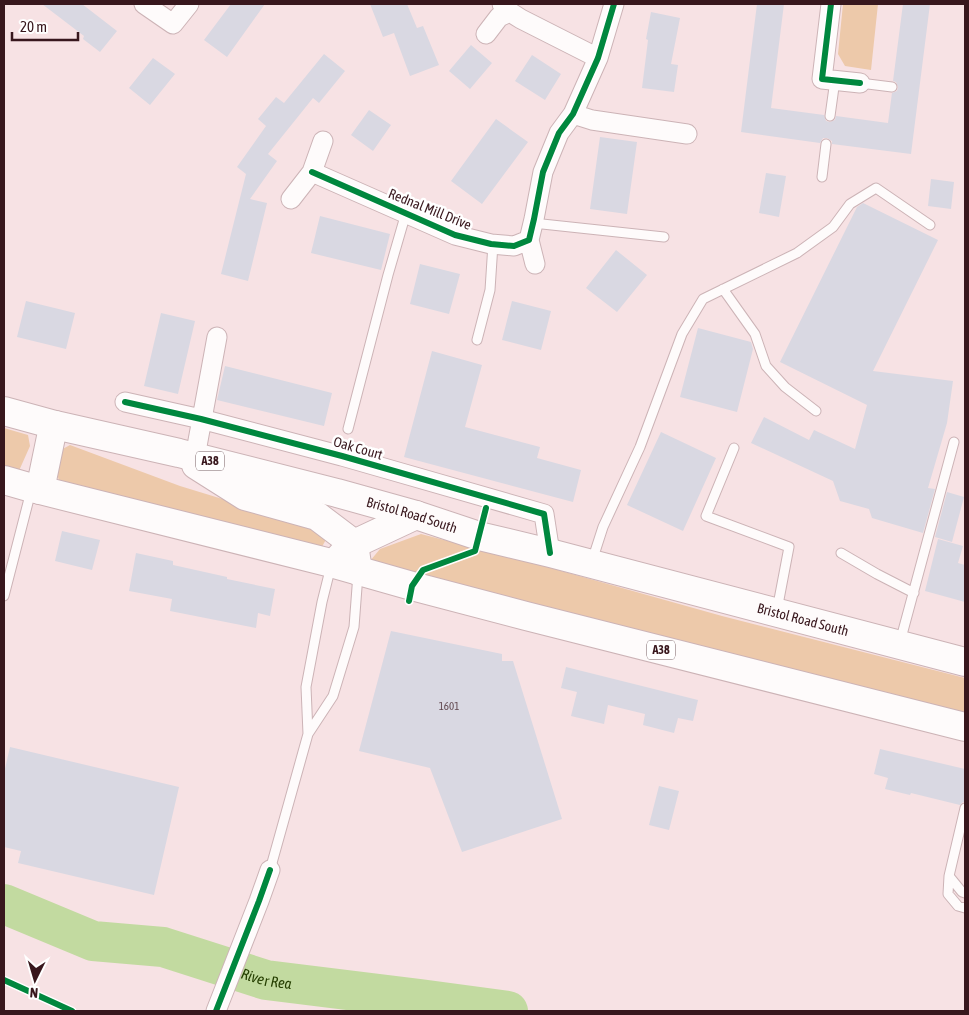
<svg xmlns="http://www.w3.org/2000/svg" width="969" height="1015" font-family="'Asap Condensed',sans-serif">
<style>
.green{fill:#edc9aa}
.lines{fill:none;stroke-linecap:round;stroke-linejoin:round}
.river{stroke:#c2daa0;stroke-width:40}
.building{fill:#d9d8e2}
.lane-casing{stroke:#ccb3b6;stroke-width:11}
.street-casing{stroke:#ccb3b6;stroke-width:21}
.highway-casing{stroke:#ccb3b6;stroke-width:30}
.lane{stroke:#fefbfb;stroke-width:9}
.street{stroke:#fefbfb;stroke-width:19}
.highway{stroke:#fefbfb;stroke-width:28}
.cycleway-casing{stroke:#fff;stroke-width:9}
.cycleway{stroke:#00873e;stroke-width:6}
.labels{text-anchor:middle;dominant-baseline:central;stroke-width:5;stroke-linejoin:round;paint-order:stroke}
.number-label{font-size:11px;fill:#60474e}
.shield{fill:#fff;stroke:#745d61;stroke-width:1}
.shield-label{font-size:12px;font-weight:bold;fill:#38171d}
.street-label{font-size:14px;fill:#38171d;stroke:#fff}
.water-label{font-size:15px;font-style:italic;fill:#253e00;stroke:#fff}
</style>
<rect width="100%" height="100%" fill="#f7e2e4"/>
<path class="green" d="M 843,4 L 878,4 L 871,70 L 845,66 L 838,54 Z
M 4,428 L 28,435 L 30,446 L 18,473 L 4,468 Z
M 70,445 L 180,486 L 308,525 L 328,536 L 319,552 L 60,485 L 56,469 L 59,451 Z
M 421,534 L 533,563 L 722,616 L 965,678 L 965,719 L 592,624 L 370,561 L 380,549 Z"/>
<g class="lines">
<path class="river" id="s1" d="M 4,904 L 93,941 L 163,947 L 266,980 L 420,999 L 508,1011"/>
</g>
<path class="building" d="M 42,4 L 82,4 L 117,31 L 100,52 L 83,39 L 84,36 Z
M 231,4 L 265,4 L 227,57 L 204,40 Z
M 370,4 L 407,4 L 417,28 L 423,26 L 439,65 L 410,76 L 394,33 L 383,37 Z
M 757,4 L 784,4 L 771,108 L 824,115 L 826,121 L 830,122 L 835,120 L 836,116 L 888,123 L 892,93 L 897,91 L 898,87 L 896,82 L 893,81 L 903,4 L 930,4 L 911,154 L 832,144 L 832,141 L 827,138 L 823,138 L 820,143 L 741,132 Z
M 651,12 L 680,18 L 671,64 L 678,65 L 674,92 L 642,88 L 648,40 L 646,39 Z
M 471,45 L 492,63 L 470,89 L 449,71 Z
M 324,54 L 345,71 L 319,103 L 313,98 L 268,154 L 277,161 L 250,199 L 267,203 L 248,281 L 221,274 L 246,174 L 237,167 L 266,126 L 258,119 L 276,97 L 284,103 Z
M 532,55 L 561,74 L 545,100 L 515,81 Z
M 153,58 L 175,74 L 150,105 L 129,88 Z
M 369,110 L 391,125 L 373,151 L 351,135 Z
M 496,119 L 528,142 L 482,204 L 451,181 Z
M 600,137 L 637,142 L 627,214 L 590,209 Z
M 766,173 L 786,176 L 779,217 L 759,213 Z
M 931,179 L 954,182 L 951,209 L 928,206 Z
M 863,203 L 938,240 L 873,371 L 953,381 L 947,423 L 928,488 L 935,489 L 923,533 L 872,518 L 869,509 L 840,501 L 833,481 L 751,443 L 764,417 L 809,440 L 814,430 L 855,449 L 867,405 L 780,362 L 857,207 Z
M 320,216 L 390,234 L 381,270 L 311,253 Z
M 616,250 L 647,275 L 617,312 L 586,288 Z
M 420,264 L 460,274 L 449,314 L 410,304 Z
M 26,301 L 75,313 L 66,349 L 17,337 Z
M 512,301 L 551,311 L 541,350 L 502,340 Z
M 161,313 L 195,321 L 178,394 L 144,386 Z
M 698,328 L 751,342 L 753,349 L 737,412 L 680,397 Z
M 432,351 L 482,365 L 465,427 L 540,447 L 537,458 L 581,470 L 573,502 L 404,457 Z
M 225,366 L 332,393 L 324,426 L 217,400 Z
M 661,432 L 716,458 L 683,531 L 627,505 Z
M 947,492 L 964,497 L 952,542 L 935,537 Z
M 62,531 L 100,540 L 92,570 L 55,561 Z
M 938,539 L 963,546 L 958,563 L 965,565 L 965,602 L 925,591 Z
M 136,553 L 173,561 L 173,565 L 227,577 L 227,579 L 275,589 L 270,616 L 258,613 L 256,628 L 170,611 L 172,599 L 129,591 Z
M 391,631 L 502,654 L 502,661 L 513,661 L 562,819 L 462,852 L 430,768 L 359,751 Z
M 566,667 L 698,700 L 693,721 L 678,718 L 674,733 L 643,725 L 645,714 L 608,705 L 604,724 L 571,716 L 577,692 L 561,688 Z
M 10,747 L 179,787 L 154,895 L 18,863 L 21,851 L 4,847 L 4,773 Z
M 880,749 L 965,769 L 965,802 L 963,802 L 960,805 L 911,793 L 910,795 L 885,789 L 888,778 L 874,774 Z
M 659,786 L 679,791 L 669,830 L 649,825 Z"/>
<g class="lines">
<g class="lane-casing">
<path id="lane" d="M 860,83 L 892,87
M 830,116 L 835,80
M 822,177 L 826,144
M 533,223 L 664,237
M 723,289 L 755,334 L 766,366 L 785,387 L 816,411
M 477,340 L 490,290 L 493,244
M 348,429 L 388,275 L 406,213
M 734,448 L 706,516 L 789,547 L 777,610
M 841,553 L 877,574 L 914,593
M 592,561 L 603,527 L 640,447 L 682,334 L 703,299 L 797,253 L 833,227 L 850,204 L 876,188 L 930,225
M 4,596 L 31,491
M 900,642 L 954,442
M 308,734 L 306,687 L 322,602 L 331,566
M 965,808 L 949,876 L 948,894 L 958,906 L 965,908
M 270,870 L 308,734 L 333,696 L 354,627 L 358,574
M 949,876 L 962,892 L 965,893"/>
</g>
<g class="street-casing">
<path id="street" d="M 144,4 L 173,24 L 189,4
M 502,4 L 510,12 L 521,19 L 598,58
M 831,4 L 822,79 L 860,83
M 486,34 L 499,17 L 510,12
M 573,114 L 592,120 L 687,134
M 312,172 L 455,235 L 491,244 L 514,246 L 529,240 L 534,219 L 543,172 L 559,133 L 573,114 L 598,58 L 614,4
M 291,199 L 312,172 L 323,141
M 529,240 L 535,264
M 125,402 L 201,419 L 342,456 L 544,514 L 550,553
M 195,457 L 217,337
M 216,1011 L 259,901 L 270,870"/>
</g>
<g class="highway-casing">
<g id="highway">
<path id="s2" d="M 4,411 L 55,425 L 179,453 L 337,493 L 416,515 L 479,536 L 550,553 L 965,662"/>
<path d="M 196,465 L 245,496 L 317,516 L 354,544 L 358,571"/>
<path d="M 4,480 L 32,488 L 331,563 L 412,586 L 526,616 L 965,727"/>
<path d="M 40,490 L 51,437 L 55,425"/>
<path d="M 341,556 L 354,544 L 416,515"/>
</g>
</g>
<use href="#lane" class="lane"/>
<use href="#street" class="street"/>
<use href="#highway" class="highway"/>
<g class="cycleway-casing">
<path id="cycleway" d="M 831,4 L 822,79 L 860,83
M 312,172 L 455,235 L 491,244 L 514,246 L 529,240 L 534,219 L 543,172 L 559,133 L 573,114 L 598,58 L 614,4
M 125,402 L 201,419 L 342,456 L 544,514 L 550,553
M 409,601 L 412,586 L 423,570 L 475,551 L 486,508
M 4,980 L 72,1011
M 216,1011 L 259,901 L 270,870"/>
</g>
<use href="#cycleway" class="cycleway"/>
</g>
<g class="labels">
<g class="number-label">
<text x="449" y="706">1601</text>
</g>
<g class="shield">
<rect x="196" y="451.5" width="28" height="19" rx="4"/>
<rect x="647" y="640.5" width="28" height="19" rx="4"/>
</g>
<g class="shield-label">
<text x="210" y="461">A38</text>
<text x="661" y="650">A38</text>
</g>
<g class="street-label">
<text transform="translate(430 209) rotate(22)">Rednal Mill Drive</text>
<text transform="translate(358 448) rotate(16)">Oak Court</text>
<text stroke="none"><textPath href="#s2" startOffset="421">Bristol Road South</textPath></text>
<text stroke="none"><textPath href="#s2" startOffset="826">Bristol Road South</textPath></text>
</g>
<g class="water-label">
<text stroke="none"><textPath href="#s1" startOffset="275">River Rea</textPath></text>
</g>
</g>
<rect width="969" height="1015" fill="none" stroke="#38171d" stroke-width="10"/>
<g transform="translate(35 980) rotate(185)" stroke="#ffffff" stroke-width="4" paint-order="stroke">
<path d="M0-4L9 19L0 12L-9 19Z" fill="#38171d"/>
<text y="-8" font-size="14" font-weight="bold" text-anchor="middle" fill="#38171d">N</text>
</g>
<path d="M12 32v8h66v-8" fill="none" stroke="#38171d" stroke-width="2.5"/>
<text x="20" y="32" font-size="15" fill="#38171d" stroke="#ffffff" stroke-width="4" paint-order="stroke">20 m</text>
</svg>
